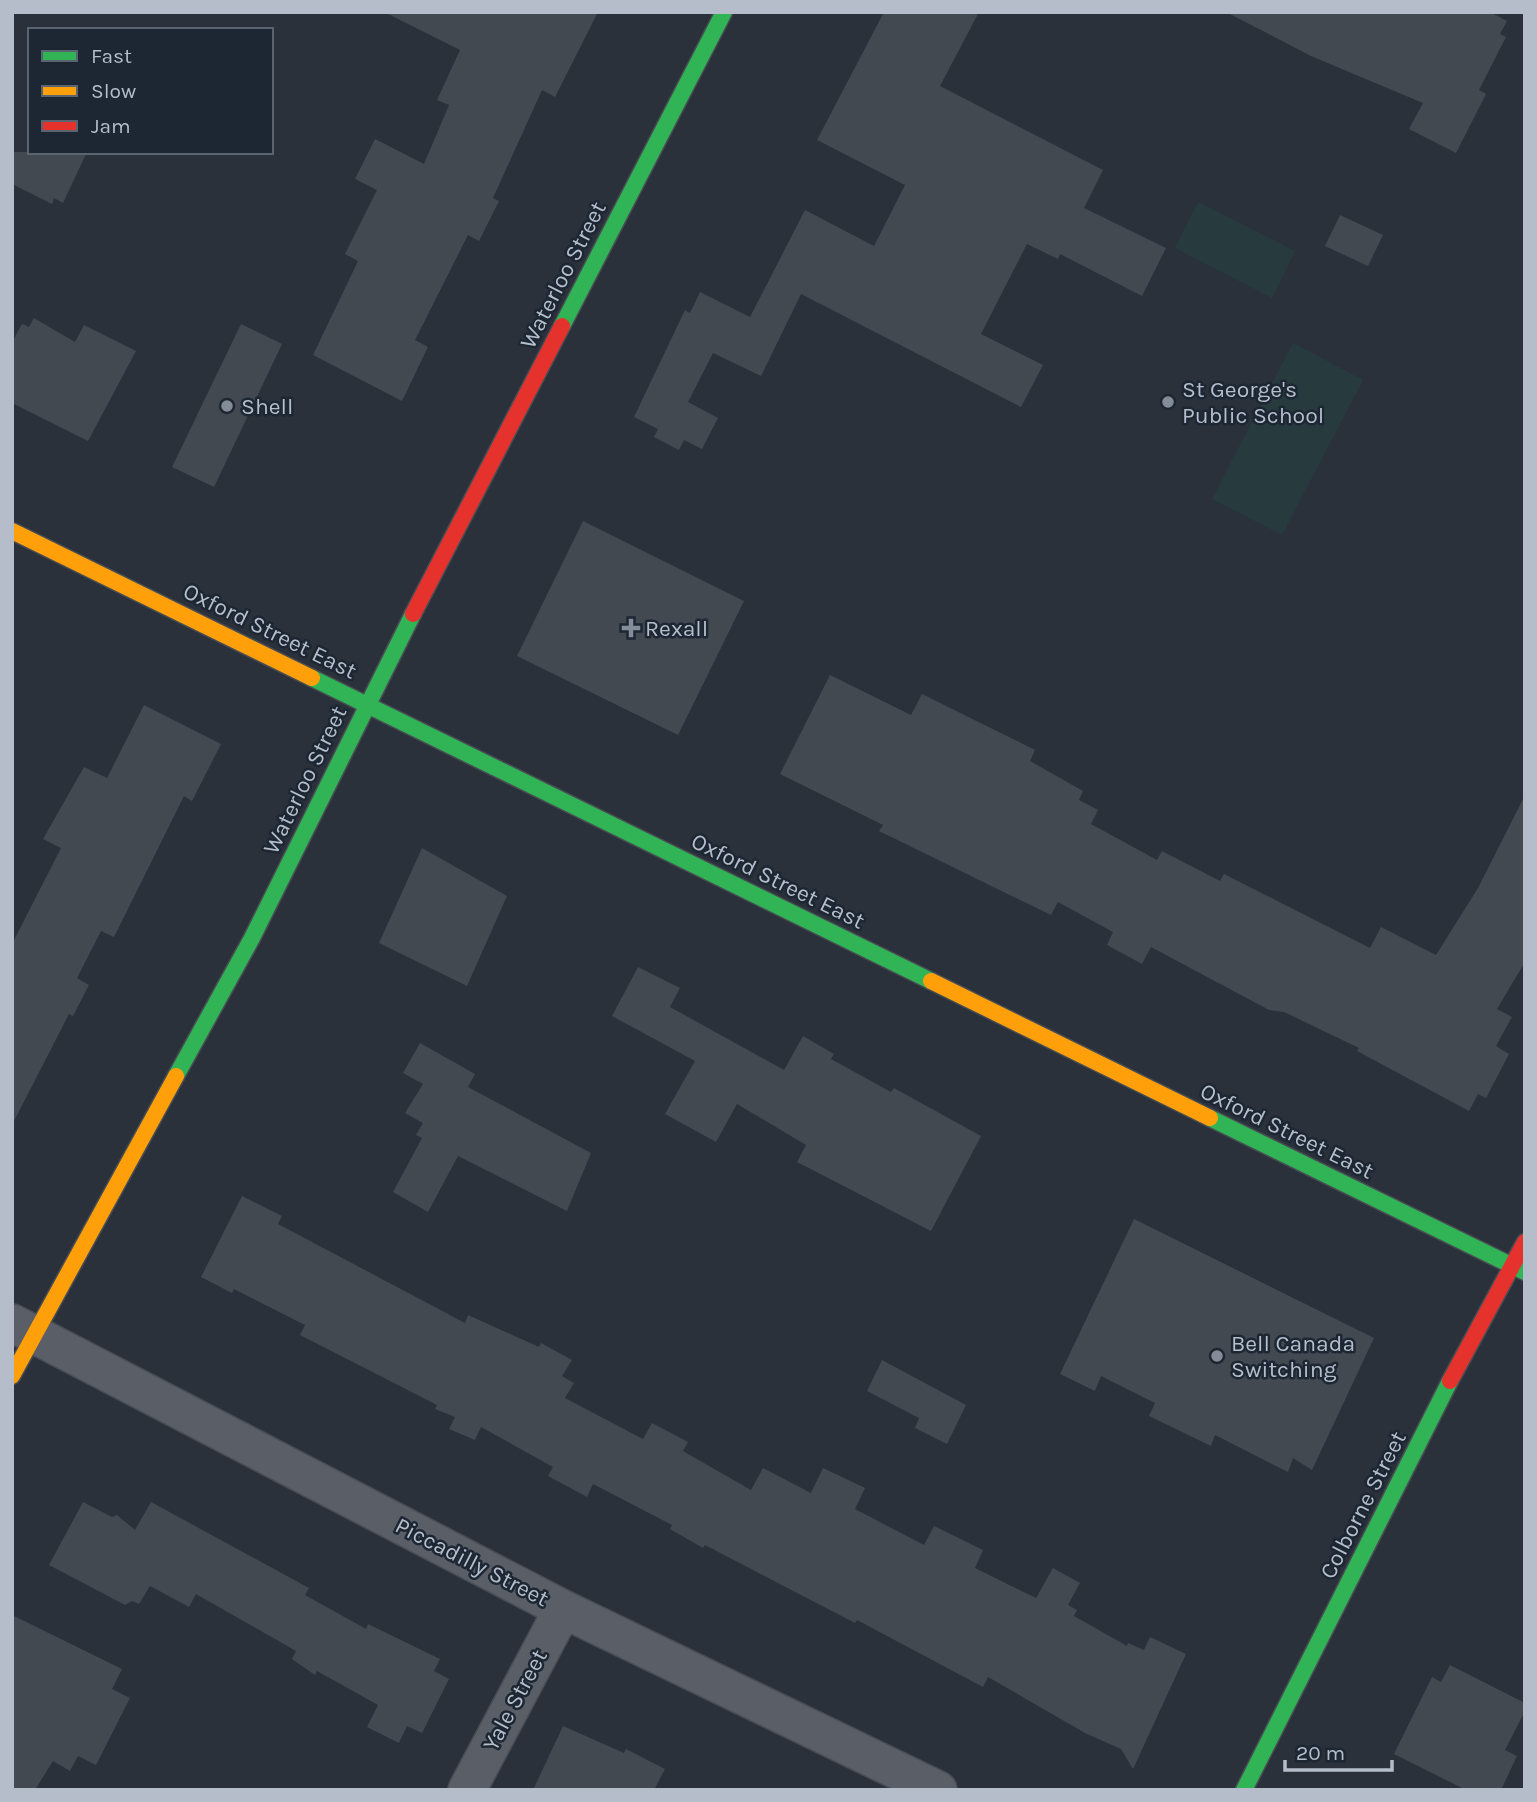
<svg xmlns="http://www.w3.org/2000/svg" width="1537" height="1802" font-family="Karla,sans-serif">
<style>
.green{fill:#273b3f}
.building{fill:#434950}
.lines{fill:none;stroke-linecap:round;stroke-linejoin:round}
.street-casing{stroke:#484d54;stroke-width:40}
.fast-casing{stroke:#484d54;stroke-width:19}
.slow-casing{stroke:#484d54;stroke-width:19}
.jam-casing{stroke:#484d54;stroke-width:19}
.street{stroke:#5a5f67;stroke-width:37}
.fast{stroke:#30b455;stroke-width:16}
.slow{stroke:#ff9f0a;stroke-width:16}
.jam{stroke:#e5322d;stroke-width:16}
.poi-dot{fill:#848c98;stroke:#1d2734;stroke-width:2.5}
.labels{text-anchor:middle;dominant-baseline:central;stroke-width:5;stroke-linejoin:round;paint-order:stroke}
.street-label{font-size:23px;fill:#b5bdca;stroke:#1d2734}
.poi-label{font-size:23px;fill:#b5bdca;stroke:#1d2734;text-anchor:start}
</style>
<rect width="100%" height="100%" fill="#2a313a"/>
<path class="green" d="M 1198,202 L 1295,251 L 1272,298 L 1175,248 Z
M 1293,343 L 1363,380 L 1282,535 L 1212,499 Z"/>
<path class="building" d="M 384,12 L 598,12 L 555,97 L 542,90 L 493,198 L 499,201 L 479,241 L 468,235 L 415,340 L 428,347 L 402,401 L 313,355 L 358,261 L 345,254 L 377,190 L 355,179 L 375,139 L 424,164 L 449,105 L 437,100 L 460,50 Z
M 884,12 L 979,12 L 940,86 L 1103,170 L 1084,208 L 1166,248 L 1142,296 L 1060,254 L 1058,259 L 1027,244 L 981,334 L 1043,365 L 1021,407 L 801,294 L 761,376 L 713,353 L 688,402 L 718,418 L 702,449 L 684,440 L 679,450 L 654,437 L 658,429 L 634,417 L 685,310 L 690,313 L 700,292 L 750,317 L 805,210 L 874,246 L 905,185 L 817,140 Z
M 1226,12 L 1490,12 L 1507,21 L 1500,34 L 1506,37 L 1479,90 L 1486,94 L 1456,153 L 1409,129 L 1423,103 L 1311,56 Z
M 12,152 L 87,152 L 63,203 L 54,198 L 52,204 L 12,184 Z
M 1340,215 L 1383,235 L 1368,266 L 1325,246 Z
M 34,318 L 75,342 L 84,325 L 136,351 L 88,441 L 12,403 L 12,342 L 22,324 L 29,327 Z
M 241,324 L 282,344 L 214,487 L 172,467 Z
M 583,521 L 744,601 L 678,735 L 517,656 Z
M 830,675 L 911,715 L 922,694 L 1035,750 L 1030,761 L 1083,791 L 1079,800 L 1098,810 L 1091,824 L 1157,860 L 1162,851 L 1220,881 L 1224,874 L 1370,948 L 1381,927 L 1436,955 L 1478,888 L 1525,795 L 1525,962 L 1497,1009 L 1512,1017 L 1496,1046 L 1509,1054 L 1486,1098 L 1478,1094 L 1469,1111 L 1357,1051 L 1359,1048 L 1284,1012 L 1269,1010 L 1151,947 L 1142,964 L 1107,945 L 1113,932 L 1058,902 L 1051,915 L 879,831 L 883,825 L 780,774 Z
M 144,705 L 221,744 L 192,801 L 184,796 L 114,937 L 101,931 L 77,978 L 89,985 L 73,1016 L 69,1014 L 12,1125 L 12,944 L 61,848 L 43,839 L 84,767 L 107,778 Z
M 422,848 L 507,896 L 467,986 L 379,943 Z
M 638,967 L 680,988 L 670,1007 L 784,1070 L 803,1036 L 834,1054 L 831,1059 L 891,1092 L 894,1088 L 981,1136 L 931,1231 L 797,1162 L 806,1145 L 737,1104 L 716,1142 L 665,1114 L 695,1061 L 612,1016 Z
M 420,1043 L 475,1074 L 468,1087 L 591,1153 L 567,1211 L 458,1156 L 428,1212 L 393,1192 L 422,1138 L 416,1135 L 423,1123 L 405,1113 L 423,1084 L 403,1073 Z
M 242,1196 L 282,1216 L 278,1224 L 465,1323 L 468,1315 L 539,1347 L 541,1343 L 572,1360 L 562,1376 L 574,1383 L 565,1398 L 643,1439 L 652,1423 L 688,1442 L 683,1451 L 751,1490 L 763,1468 L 811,1493 L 823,1468 L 865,1488 L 855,1509 L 924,1545 L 934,1526 L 983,1550 L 975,1568 L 1036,1598 L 1053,1568 L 1080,1583 L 1068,1605 L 1077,1610 L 1074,1616 L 1127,1646 L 1128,1643 L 1144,1650 L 1150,1637 L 1186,1654 L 1133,1769 L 1121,1749 L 1085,1733 L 988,1677 L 983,1687 L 857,1620 L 855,1623 L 705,1545 L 703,1548 L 670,1529 L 672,1525 L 593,1484 L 587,1497 L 548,1476 L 553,1467 L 481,1427 L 475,1440 L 449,1429 L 455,1417 L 435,1409 L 437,1405 L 300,1335 L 305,1325 L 234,1289 L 232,1293 L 201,1277 Z
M 1134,1219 L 1374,1338 L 1312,1470 L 1293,1458 L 1288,1472 L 1215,1435 L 1211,1446 L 1149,1416 L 1155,1403 L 1101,1376 L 1095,1391 L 1060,1374 Z
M 882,1360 L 966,1405 L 947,1444 L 915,1428 L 919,1418 L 867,1391 Z
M 83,1502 L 112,1517 L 117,1515 L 135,1530 L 151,1502 L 309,1588 L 305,1595 L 366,1629 L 368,1624 L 440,1659 L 434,1671 L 449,1679 L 422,1733 L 407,1726 L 399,1743 L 367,1727 L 378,1705 L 317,1671 L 315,1675 L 292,1659 L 296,1651 L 196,1594 L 189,1607 L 150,1586 L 139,1604 L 132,1601 L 125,1605 L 49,1565 Z
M 12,1615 L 122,1669 L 112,1689 L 130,1698 L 96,1765 L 78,1756 L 70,1771 L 53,1761 L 35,1790 L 12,1790 Z
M 1450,1665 L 1525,1703 L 1525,1711 L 1505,1750 L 1517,1756 L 1501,1790 L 1466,1790 L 1394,1754 L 1432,1677 L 1441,1682 Z
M 563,1726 L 624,1753 L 626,1749 L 665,1769 L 654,1790 L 533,1790 Z"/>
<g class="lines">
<g class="street-casing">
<path id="street" d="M 12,1323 L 563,1609 L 938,1790
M 467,1790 L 563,1609"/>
</g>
<g class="fast-casing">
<path id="fast" d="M 562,326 L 724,12
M 312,678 L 931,981
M 176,1076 L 252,938 L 413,614
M 1210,1118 L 1525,1272
M 1244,1790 L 1450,1381"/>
</g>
<g class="slow-casing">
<path id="slow" d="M 12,531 L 312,678
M 931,981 L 1210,1118
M 12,1376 L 176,1076"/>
</g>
<g class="jam-casing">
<path id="jam" d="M 413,614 L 562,326
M 1450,1381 L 1525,1242"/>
</g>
<use href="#street" class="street"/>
<use href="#fast" class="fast"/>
<use href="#slow" class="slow"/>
<use href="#jam" class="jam"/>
</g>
<g class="poi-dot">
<circle cx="1168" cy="402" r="7"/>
<circle cx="227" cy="406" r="7"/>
<path d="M627.5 617.5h7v7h7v7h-7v7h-7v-7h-7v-7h7z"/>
<circle cx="1217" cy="1356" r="7"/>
</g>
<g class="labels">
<g class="street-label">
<text transform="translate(563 275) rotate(-63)">Waterloo Street</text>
<text transform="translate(270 631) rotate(26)">Oxford Street East</text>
<text transform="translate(305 780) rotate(-64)">Waterloo Street</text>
<text transform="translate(778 881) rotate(26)">Oxford Street East</text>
<text transform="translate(1287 1131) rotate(26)">Oxford Street East</text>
<text transform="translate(1363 1505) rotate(-63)">Colborne Street</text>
<text transform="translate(472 1562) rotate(27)">Piccadilly Street</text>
<text transform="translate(515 1700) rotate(-62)">Yale Street</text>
</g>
<g class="poi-label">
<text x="1182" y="389">St George's<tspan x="1182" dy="26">Public School</tspan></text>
<text x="241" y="406">Shell</text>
<text x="645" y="628">Rexall</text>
<text x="1231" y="1343">Bell Canada<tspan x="1231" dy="26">Switching</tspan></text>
</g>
</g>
<rect width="1537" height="1802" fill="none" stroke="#b5bdca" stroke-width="28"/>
<rect x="28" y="28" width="245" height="126" fill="#1d2734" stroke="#5a6370" stroke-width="2"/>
<rect x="42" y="51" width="35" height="10" fill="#30b455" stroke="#5a6370" stroke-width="2"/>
<text x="91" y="63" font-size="21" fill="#b5bdca">Fast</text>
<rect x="42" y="86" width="35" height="10" fill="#ff9f0a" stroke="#5a6370" stroke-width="2"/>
<text x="91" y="98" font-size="21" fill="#b5bdca">Slow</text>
<rect x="42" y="121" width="35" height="10" fill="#e5322d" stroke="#5a6370" stroke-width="2"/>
<text x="91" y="133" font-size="21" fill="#b5bdca">Jam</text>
<path d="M1285 1760v10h107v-10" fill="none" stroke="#b5bdca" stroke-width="3.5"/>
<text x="1296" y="1760" font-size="21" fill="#b5bdca" stroke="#1d2734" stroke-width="5" paint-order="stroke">20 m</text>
</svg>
